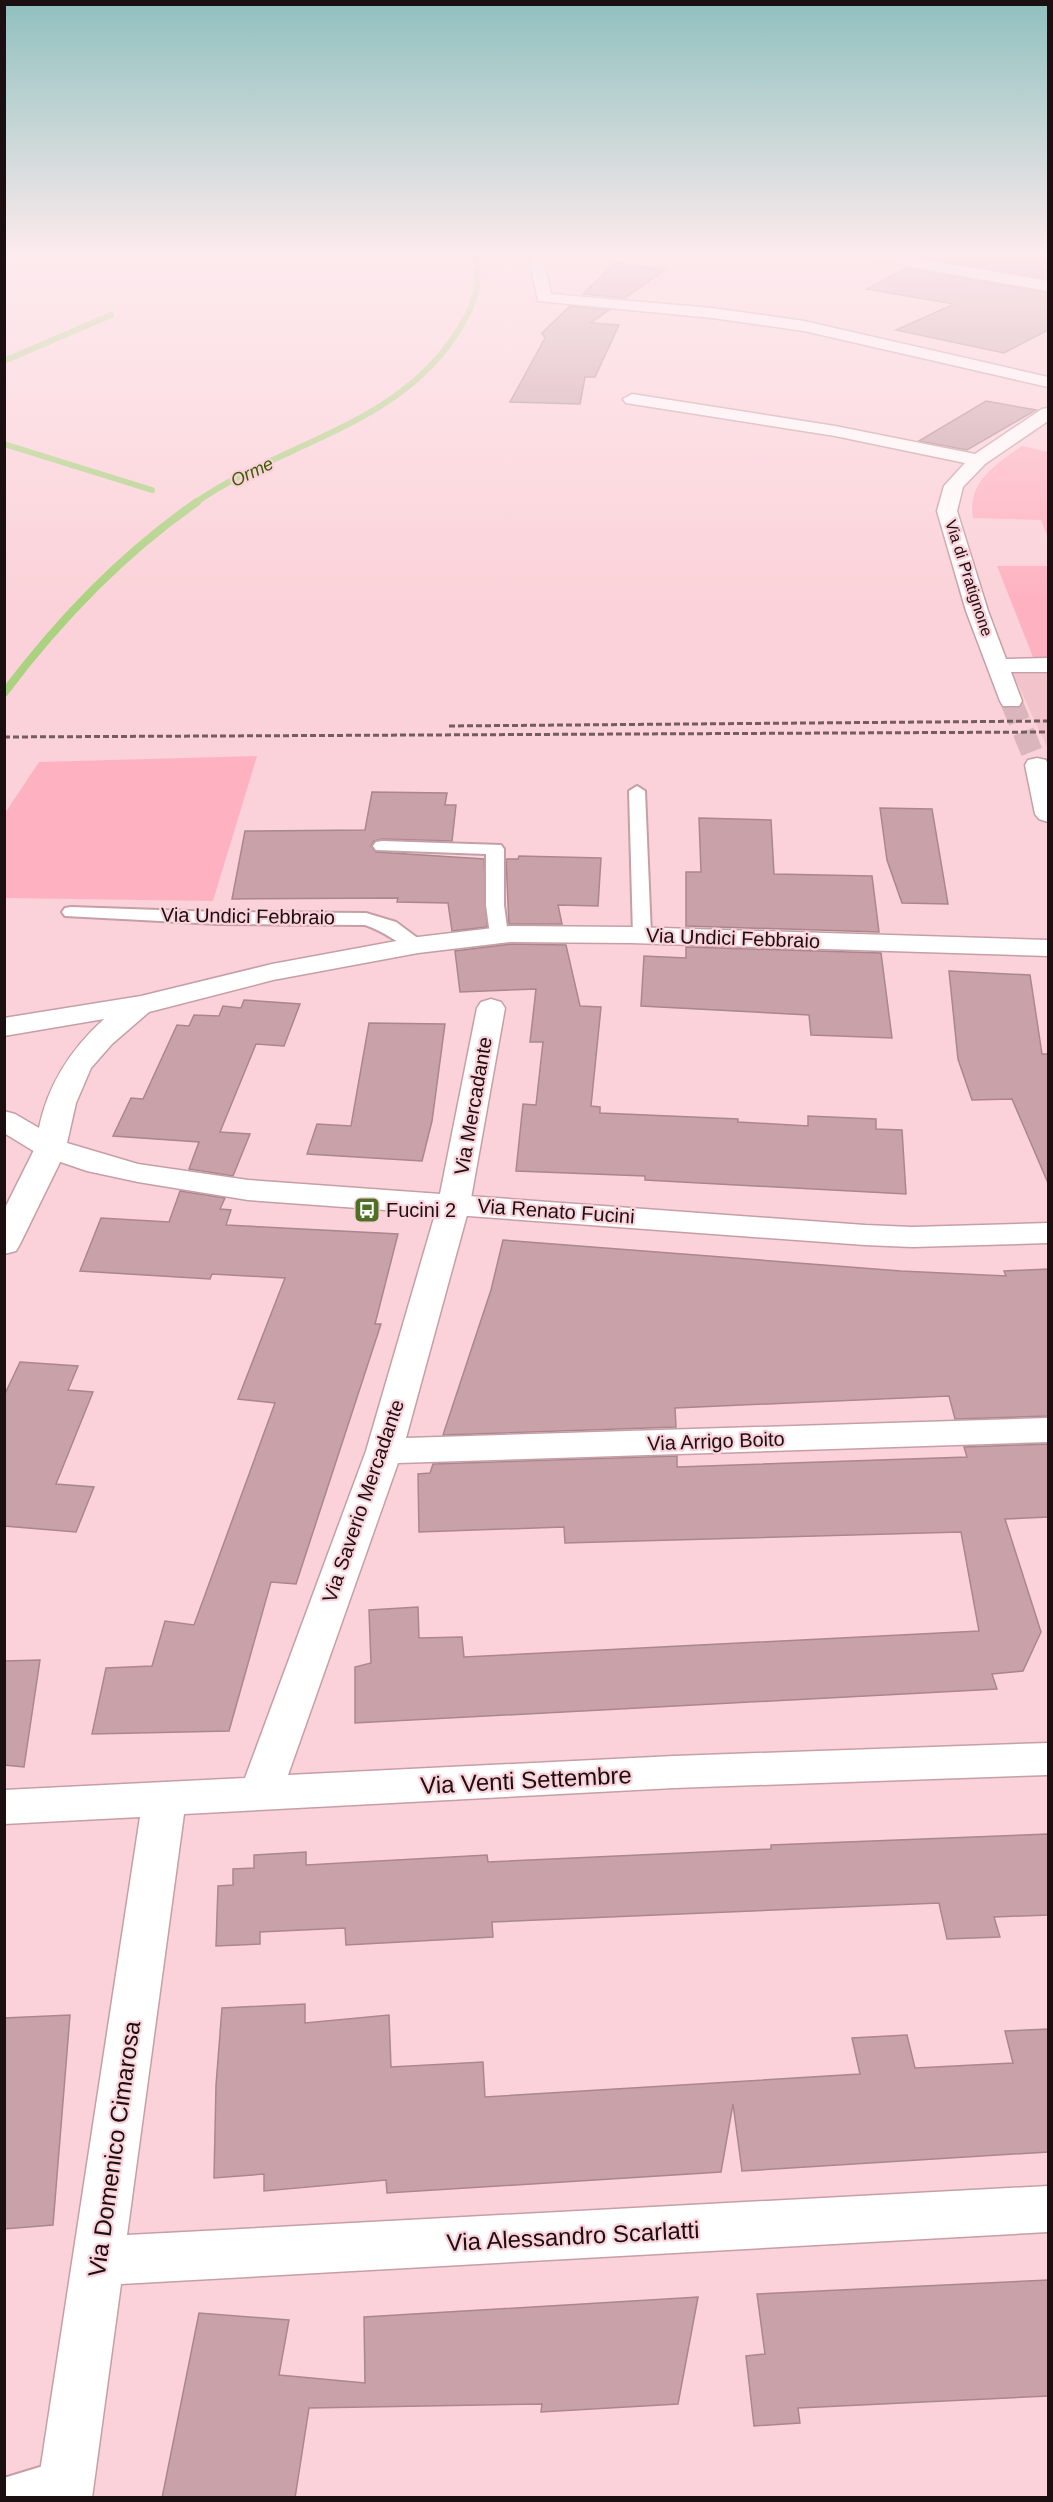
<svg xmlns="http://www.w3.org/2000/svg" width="1053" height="2502" font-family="Helvetica,sans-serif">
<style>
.built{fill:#f3c3cb}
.green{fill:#feb1c0}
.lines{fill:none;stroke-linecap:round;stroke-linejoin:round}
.stream-far1{stroke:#aad280;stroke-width:6}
.stream{stroke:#aad280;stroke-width:8}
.building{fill:#c9a2a9;stroke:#ac868d;stroke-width:1.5}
.minor-tunnel{stroke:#dab5bb;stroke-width:22;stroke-dasharray:22 11;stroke-linecap:butt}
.service-casing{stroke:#c69fa6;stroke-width:4}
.minor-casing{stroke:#c69fa6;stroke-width:3}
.secondary-casing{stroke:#c69fa6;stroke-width:3}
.service{fill:#fff;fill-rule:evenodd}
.minor{fill:#fff;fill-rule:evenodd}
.secondary{fill:#fff;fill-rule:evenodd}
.rail{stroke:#745c61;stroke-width:3;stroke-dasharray:6 3;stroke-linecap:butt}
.labels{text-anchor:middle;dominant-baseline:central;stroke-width:4.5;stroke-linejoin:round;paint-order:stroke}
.far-street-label{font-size:16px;fill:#1c0f12;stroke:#fbd2d9}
.far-water-label{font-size:18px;font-style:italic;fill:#3b5d00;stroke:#fbd2d9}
.street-label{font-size:20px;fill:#1c0f12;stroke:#fbd2d9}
.poi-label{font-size:20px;fill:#1c0f12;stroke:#fbd2d9;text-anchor:start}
.near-street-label{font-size:24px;fill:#1c0f12;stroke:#fbd2d9}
</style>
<rect width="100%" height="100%" fill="#fbd2d9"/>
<path class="built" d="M 1013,674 L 1048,674 L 1048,749 Z"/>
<path class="green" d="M 1022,446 L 1048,452 L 1048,538 L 1041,520 L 973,518 C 967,482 995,465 1022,446 Z
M 997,566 L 1048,566 L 1048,657 L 1033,657 Z
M 257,756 L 213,901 L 5,898 L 5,813 L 39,762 Z"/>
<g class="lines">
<path class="stream-far1" d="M 4,361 L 111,315
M 4,444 L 152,490
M 195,503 C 279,444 394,427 454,337 C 464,322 474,305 477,287 C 479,277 476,266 476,255"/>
<path class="stream" d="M 4,693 C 59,620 122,554 197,502"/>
</g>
<path class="building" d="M 929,255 L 1048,255 L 1048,279 L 924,258 Z
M 615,263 L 666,269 L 625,298 L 583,294 Z
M 905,268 L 1048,293 L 1048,330 L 1004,353 L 896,330 L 954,304 L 867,289 Z
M 570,306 L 609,310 L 591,323 L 619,325 L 595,377 L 585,377 L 580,404 L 510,402 L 545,338 L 542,333 Z
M 986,401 L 1036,410 L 967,450 L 919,441 Z
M 372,792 L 447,793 L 445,805 L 456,805 L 452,841 L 382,839 L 374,841 L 371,846 L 376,852 L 484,859 L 487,927 L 452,931 L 448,903 L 397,902 L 398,898 L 232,899 L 245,831 L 365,830 Z
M 880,808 L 932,809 L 948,904 L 902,903 L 887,860 Z
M 699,818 L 771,820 L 774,874 L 872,876 L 879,932 L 686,926 L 686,872 L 701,872 Z
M 519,856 L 601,858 L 598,906 L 558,905 L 562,924 L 509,924 L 506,859 L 518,859 Z
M 511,944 L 566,945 L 580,1006 L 601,1007 L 591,1106 L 600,1107 L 600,1113 L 738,1119 L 738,1122 L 808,1126 L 808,1116 L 876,1119 L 876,1129 L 902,1130 L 906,1194 L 645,1180 L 645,1176 L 516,1171 L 523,1104 L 536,1105 L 543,1042 L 530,1042 L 536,989 L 460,992 L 455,951 Z
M 686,947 L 881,953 L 892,1038 L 811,1035 L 809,1015 L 641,1006 L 644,956 L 686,958 Z
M 949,971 L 1030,975 L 1042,1054 L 1048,1054 L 1048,1183 L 1012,1099 L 972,1100 L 958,1059 Z
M 244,1000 L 300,1004 L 284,1046 L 256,1044 L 220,1132 L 250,1134 L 233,1176 L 189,1169 L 199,1142 L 113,1136 L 131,1098 L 143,1099 L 177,1025 L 189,1026 L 194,1015 L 219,1016 L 223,1006 L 241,1008 Z
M 369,1023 L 445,1024 L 432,1121 L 422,1161 L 307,1154 L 317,1124 L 351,1126 Z
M 180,1191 L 225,1198 L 220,1209 L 231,1210 L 226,1225 L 398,1234 L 375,1324 L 381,1324 L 296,1584 L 271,1582 L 229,1731 L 92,1734 L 106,1668 L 152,1666 L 165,1621 L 194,1625 L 275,1403 L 238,1399 L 285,1278 L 212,1274 L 210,1279 L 80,1271 L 101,1218 L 169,1222 Z
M 503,1240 L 901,1271 L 1006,1276 L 1004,1271 L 1048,1269 L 1048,1416 L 955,1419 L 949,1396 L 675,1408 L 676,1427 L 443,1435 L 491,1290 Z
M 20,1362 L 78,1366 L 68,1390 L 93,1392 L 56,1484 L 94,1487 L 76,1532 L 4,1526 L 4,1396 Z
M 1048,1444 L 1048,1517 L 1005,1519 L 1041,1632 L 1023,1671 L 992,1674 L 997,1689 L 355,1723 L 355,1667 L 371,1663 L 369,1610 L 418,1607 L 419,1638 L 462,1637 L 464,1657 L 979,1631 L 961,1532 L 565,1543 L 564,1527 L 419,1532 L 418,1474 L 430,1473 L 433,1464 L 677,1456 L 677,1467 L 967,1457 L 964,1447 Z
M 40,1660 L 24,1767 L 4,1765 L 4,1661 Z
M 1048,1834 L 1048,1915 L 994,1917 L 1000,1937 L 947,1939 L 939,1903 L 492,1922 L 493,1937 L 346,1945 L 345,1928 L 260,1932 L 260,1944 L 216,1946 L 218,1886 L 233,1885 L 233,1869 L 254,1868 L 254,1855 L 306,1852 L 306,1865 L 487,1855 L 488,1862 L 771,1849 L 771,1845 Z
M 305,2004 L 305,2023 L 389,2015 L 391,2067 L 483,2062 L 485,2097 L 860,2074 L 852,2038 L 907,2035 L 915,2068 L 1013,2063 L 1005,2031 L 1048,2029 L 1048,2152 L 742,2171 L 733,2104 L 721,2172 L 387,2193 L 386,2180 L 264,2191 L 264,2174 L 214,2178 L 216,2085 L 222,2008 Z
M 70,2015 L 53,2225 L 4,2229 L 4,2018 Z
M 1048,2280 L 1048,2396 L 798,2408 L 800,2423 L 754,2426 L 746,2356 L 765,2354 L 757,2294 Z
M 698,2297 L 678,2404 L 541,2412 L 542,2404 L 309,2408 L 295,2498 L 162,2498 L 199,2313 L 289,2320 L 279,2375 L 365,2383 L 364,2317 Z"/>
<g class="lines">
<path class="minor-tunnel" d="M 1011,701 L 1037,765"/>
<g class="service-casing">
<path id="service" d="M 637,786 L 645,791 L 651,935 L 642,941 L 633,935 L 629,791 Z
M 382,841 L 501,845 L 504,849 L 504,905 L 508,935 L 506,939 L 499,941 L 490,935 L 486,905 L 486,854 L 376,850 L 373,846 L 376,842 Z
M 71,907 L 218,912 L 366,913 L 396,922 L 427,945 L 418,951 C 400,946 385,931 365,925 L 218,924 L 65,916 L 62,912 L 65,908 Z
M 66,2459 L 79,2465 L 85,2478 L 79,2491 L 64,2498 L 4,2498 L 4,2478 Z"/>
</g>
<g class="minor-casing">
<path id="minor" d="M 530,255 L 542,255 L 543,258 L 551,294 L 712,308 L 804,321 L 1048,377 L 1048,387 L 804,331 L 712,318 L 538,301 L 529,258 Z
M 862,255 L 896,255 L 1048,281 L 1048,291 L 869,259 Z
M 632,394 L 835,426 L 975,454 L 1042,409 L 1048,408 L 1048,421 L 985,464 L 963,487 L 957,511 L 988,611 L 1006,659 L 1048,658 L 1048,672 L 1011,672 L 1022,701 L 1019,706 L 1003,706 L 1000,701 L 966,611 L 937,511 L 944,486 L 965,463 L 835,436 L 626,403 L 623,399 Z
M 1037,758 L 1046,760 L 1048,764 L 1048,822 L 1039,819 L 1035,814 L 1025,765 L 1028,760 Z
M 491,999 L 501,1002 L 505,1008 L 470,1204 L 406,1438 L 1048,1418 L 1048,1442 L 398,1463 L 288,1775 L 674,1756 L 1048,1743 L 1048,1775 L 674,1788 L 184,1814 L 127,2235 L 1048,2186 L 1048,2232 L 121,2284 L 92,2498 L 36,2498 L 140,1817 L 4,1824 L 4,1790 L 245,1778 L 366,1451 L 438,1204 L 477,1008 L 481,1002 Z
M 51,1139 L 62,1141 L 67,1148 L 20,1244 L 16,1251 L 4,1254 L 4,1210 L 35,1148 L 40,1141 Z"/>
</g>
<g class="secondary-casing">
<path id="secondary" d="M 511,926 L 631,927 L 1048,940 L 1048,956 L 631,943 L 511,942 L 418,953 L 273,980 L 149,1012 L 112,1044 L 91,1068 L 76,1103 L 67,1143 L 138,1164 L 248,1180 L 865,1225 L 912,1227 L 1048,1223 L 1048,1243 L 912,1247 L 865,1245 L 248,1200 L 138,1182 L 87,1171 L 40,1155 L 4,1133 L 4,1111 L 15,1114 L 39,1128 C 48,1084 71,1049 104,1019 L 4,1036 L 4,1018 L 141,996 L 272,964 L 418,937 Z"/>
</g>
<use href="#service" class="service"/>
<use href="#minor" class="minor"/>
<use href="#secondary" class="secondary"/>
<path class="rail" d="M 449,726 L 1048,721
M 4,737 L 1048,732"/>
</g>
<linearGradient id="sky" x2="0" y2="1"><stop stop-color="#8fc0be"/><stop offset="0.42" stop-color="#fdebee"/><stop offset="1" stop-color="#fdebee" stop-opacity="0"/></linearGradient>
<rect width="1053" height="605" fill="url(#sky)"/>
<defs>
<g id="bus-square" transform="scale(1.35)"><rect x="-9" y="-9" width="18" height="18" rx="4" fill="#4e6f25" stroke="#fbd2d9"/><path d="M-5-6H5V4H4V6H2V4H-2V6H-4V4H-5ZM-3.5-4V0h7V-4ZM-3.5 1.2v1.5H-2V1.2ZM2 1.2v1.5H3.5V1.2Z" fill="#fff"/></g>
</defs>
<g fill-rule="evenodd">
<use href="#bus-square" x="367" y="1210"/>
</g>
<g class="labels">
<g class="far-street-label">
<text transform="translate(969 578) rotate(72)">Via di Pratignone</text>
</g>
<g class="far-water-label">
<text transform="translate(252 472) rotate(-26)">Orme</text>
</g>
<g class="street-label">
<text transform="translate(248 916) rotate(1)">Via Undici Febbraio</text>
<text transform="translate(733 938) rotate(2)">Via Undici Febbraio</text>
<text transform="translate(473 1106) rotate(-80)">Via Mercadante</text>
<text transform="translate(556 1211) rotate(4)">Via Renato Fucini</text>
<text transform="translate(716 1441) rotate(-2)">Via Arrigo Boito</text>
<text transform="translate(363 1501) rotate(-71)">Via Saverio Mercadante</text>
</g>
<g class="poi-label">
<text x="386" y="1210">Fucini 2</text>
</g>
<g class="near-street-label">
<text transform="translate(526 1780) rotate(-3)">Via Venti Settembre</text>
<text transform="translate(114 2149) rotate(-82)">Via Domenico Cimarosa</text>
<text transform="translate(573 2236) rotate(-3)">Via Alessandro Scarlatti</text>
</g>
</g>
<rect width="1053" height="2502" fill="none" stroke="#1c0f12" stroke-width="12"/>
</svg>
